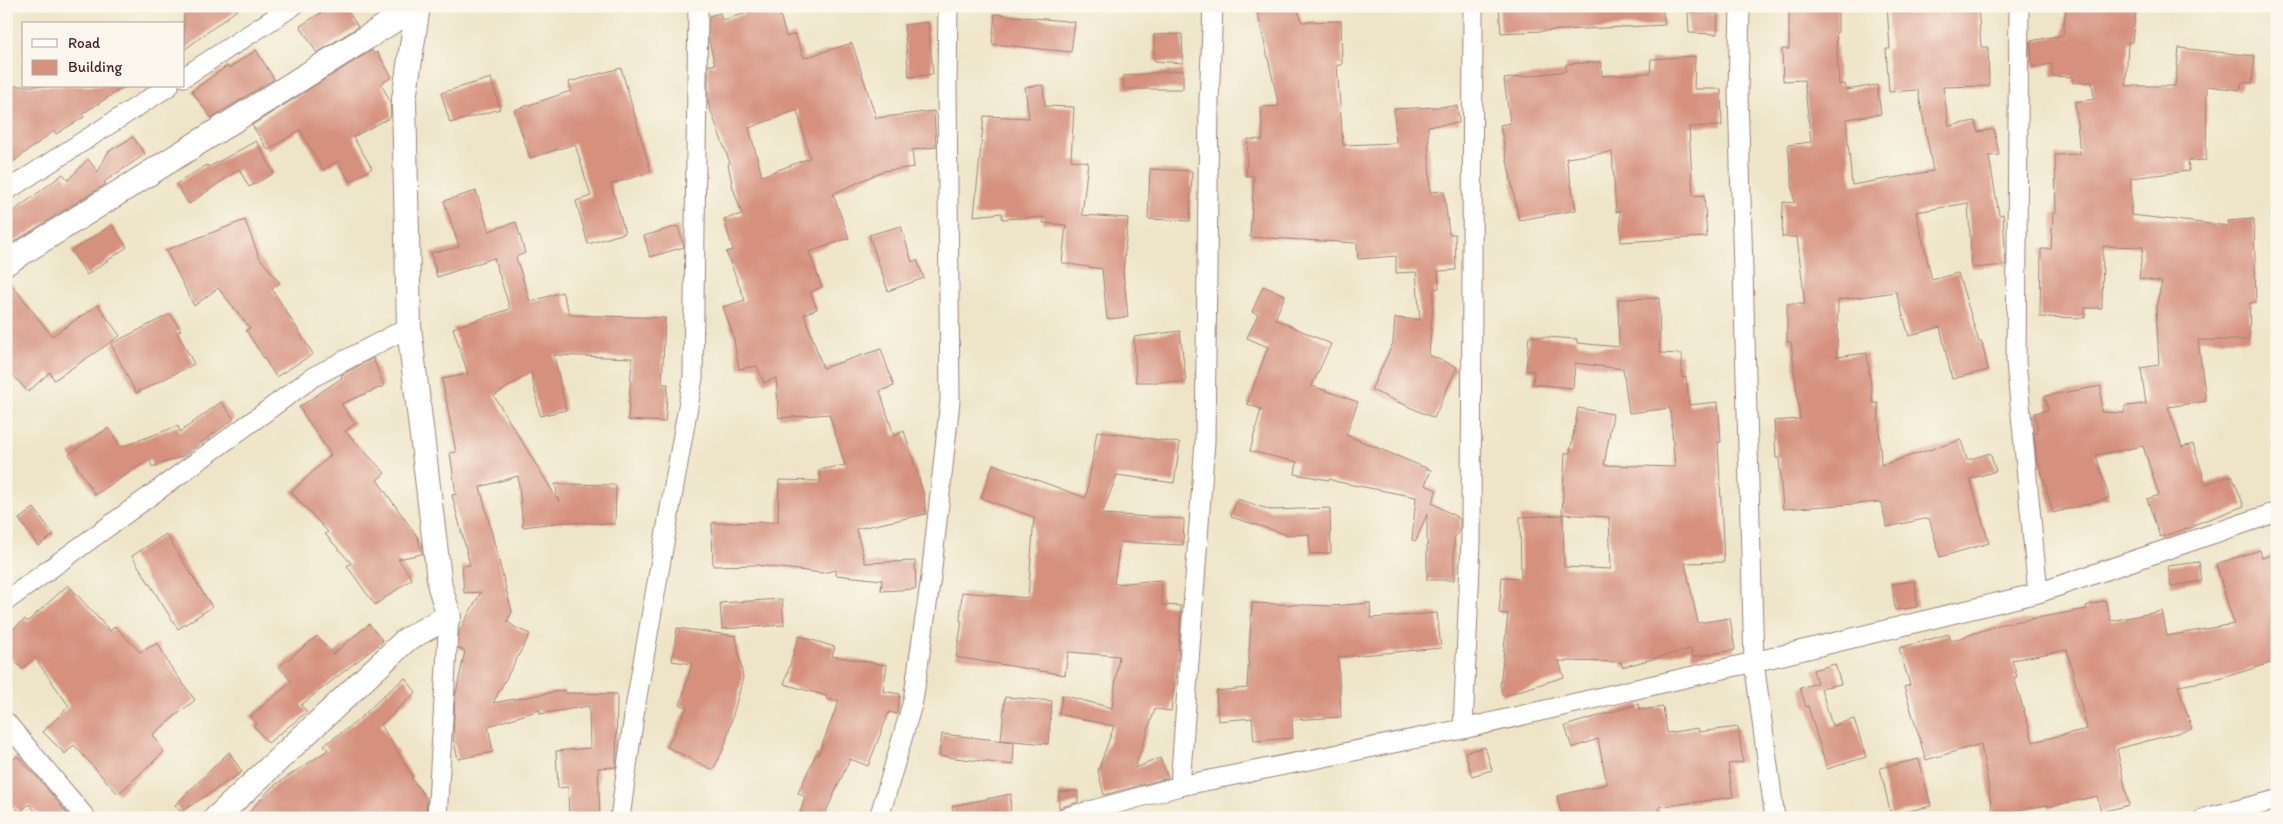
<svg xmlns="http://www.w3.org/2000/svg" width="2283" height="824" font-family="Itim,sans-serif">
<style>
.building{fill:#d6917e;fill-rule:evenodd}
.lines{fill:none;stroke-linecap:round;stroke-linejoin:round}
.minor-casing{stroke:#9c827a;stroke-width:21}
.tertiary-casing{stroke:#9c827a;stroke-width:26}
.minor{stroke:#fff;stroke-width:19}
.tertiary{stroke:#fff;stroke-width:24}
</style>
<rect width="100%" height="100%" fill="#fbf7ec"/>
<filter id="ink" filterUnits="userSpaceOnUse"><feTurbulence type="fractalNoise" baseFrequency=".02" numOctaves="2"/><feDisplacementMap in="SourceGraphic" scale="10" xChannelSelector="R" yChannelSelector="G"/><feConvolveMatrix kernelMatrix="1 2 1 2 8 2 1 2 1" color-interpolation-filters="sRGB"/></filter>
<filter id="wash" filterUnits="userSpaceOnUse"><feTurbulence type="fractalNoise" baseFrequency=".0096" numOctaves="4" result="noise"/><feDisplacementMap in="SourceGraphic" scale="20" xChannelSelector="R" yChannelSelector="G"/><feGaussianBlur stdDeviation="1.12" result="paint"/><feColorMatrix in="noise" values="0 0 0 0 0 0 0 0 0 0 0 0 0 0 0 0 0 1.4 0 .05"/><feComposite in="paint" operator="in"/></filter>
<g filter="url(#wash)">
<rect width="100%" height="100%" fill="#eee5c8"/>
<g id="blocks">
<path class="building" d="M 184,6 L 242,6 L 184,50 Z
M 332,6 L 345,6 L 358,27 L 317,53 L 300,26 Z
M 773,6 L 778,6 L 786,37 L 795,34 L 804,58 L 852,43 L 876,118 L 934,111 L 936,147 L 912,150 L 914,167 L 883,171 L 833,194 L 849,238 L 809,252 L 822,287 L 810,292 L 817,309 L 804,314 L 823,368 L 881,349 L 894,386 L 880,391 L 894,436 L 904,431 L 924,495 L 926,514 L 856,529 L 865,563 L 915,561 L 916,589 L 881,591 L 882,580 L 836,575 L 836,570 L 822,573 L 757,565 L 713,566 L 712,523 L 778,522 L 779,480 L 821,481 L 819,470 L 845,465 L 829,414 L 779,418 L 776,378 L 764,383 L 757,366 L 739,369 L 733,335 L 723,307 L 745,300 L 726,252 L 733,250 L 724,219 L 742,214 L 733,188 L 728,164 L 730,163 L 708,103 L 708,65 L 715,65 L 709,41 L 709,16 L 720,13 L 722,20 ZM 797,110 L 810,158 L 762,176 L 749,128 Z
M 1256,6 L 1297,6 L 1302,22 L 1341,21 L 1342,65 L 1337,65 L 1343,145 L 1396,143 L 1394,109 L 1457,106 L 1459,123 L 1428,126 L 1430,192 L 1444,191 L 1449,234 L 1455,234 L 1456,270 L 1438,271 L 1439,288 L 1434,289 L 1429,355 L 1457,367 L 1434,418 L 1371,390 L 1393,343 L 1395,318 L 1420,320 L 1416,272 L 1396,273 L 1396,256 L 1358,259 L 1357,243 L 1250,237 L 1254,176 L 1246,176 L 1248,139 L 1263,140 L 1261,107 L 1279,106 Z
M 1499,6 L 1662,6 L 1665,25 L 1501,33 Z
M 1789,6 L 1838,6 L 1838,32 L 1836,32 L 1839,85 L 1845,84 L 1846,90 L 1877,85 L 1881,114 L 1846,119 L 1852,185 L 1933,171 L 1918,90 L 1889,92 L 1886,49 L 1890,49 L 1887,6 L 1978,6 L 1981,47 L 1988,47 L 1989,86 L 1943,87 L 1949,126 L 1975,121 L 1978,132 L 1994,129 L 1999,155 L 1989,156 L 1999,215 L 2003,214 L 2006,265 L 1972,268 L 1968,203 L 1916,212 L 1932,280 L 1958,273 L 1979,342 L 1982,342 L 1988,370 L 1952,379 L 1940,327 L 1909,336 L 1896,292 L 1838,300 L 1837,357 L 1867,353 L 1873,403 L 1878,403 L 1881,465 L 1961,440 L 1967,460 L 1990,453 L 1996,471 L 1970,479 L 1989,543 L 1940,557 L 1929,518 L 1887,527 L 1881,502 L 1783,509 L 1779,458 L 1776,458 L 1774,421 L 1800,419 L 1791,342 L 1787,342 L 1787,304 L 1805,304 L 1797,237 L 1782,237 L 1783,202 L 1794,203 L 1788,145 L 1811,142 L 1804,80 L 1783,81 L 1782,49 L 1789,49 Z
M 2066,6 L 2136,6 L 2132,42 L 2128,42 L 2126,86 L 2175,86 L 2179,48 L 2255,56 L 2252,83 L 2242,82 L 2240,90 L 2207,86 L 2206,160 L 2188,161 L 2189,171 L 2131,178 L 2131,215 L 2228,226 L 2227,221 L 2254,219 L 2256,302 L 2250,303 L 2249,340 L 2198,340 L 2206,401 L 2168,407 L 2182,447 L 2193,444 L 2206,484 L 2232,475 L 2244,506 L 2193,525 L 2193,527 L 2160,537 L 2147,499 L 2159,495 L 2143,446 L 2096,455 L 2109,498 L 2053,513 L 2039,463 L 2037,463 L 2034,433 L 2038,433 L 2035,413 L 2048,410 L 2045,396 L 2101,386 L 2101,412 L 2124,413 L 2125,406 L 2146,404 L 2141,368 L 2159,365 L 2156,307 L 2162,282 L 2139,278 L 2143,247 L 2103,246 L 2102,308 L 2085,308 L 2085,318 L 2040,317 L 2041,249 L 2051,249 L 2053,213 L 2056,213 L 2055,155 L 2080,154 L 2075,102 L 2094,99 L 2092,82 L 2073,83 L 2073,77 L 2052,76 L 2052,64 L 2033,67 L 2030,41 L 2063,35 Z
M 1688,12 L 1718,14 L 1717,34 L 1689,33 Z
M 995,14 L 1075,22 L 1071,52 L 992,44 Z
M 928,22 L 933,74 L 909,77 L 904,25 Z
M 1182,34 L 1183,63 L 1154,61 L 1154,35 Z
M 256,50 L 274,79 L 211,118 L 192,91 L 227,66 L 229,68 Z
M 372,50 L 374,54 L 377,52 L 392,77 L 381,84 L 390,101 L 391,117 L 353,137 L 372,168 L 350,182 L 338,161 L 323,170 L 300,130 L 268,150 L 252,125 Z
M 1695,56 L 1694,89 L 1721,89 L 1722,126 L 1689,127 L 1693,196 L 1704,195 L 1707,237 L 1621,242 L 1620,211 L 1616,212 L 1612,152 L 1566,158 L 1576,210 L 1519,220 L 1500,125 L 1510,123 L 1504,79 L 1566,71 L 1566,64 L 1601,62 L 1602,76 L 1650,73 L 1651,59 Z
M 621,68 L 651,172 L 611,184 L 625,233 L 588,244 L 576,201 L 591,196 L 575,144 L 530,158 L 514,110 L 571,91 L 569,82 Z
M 1183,70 L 1183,89 L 1124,89 L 1123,76 Z
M 491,78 L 500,109 L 450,123 L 441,93 Z
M 1043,85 L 1045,106 L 1074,107 L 1071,160 L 1088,162 L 1082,215 L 1128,218 L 1123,272 L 1128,317 L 1107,319 L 1102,269 L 1062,263 L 1066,225 L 1043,223 L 1044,217 L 1002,219 L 1002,213 L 974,216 L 984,116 L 1029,118 L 1025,87 Z
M 6,86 L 126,86 L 82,114 L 84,117 L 56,134 L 54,131 L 6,167 Z
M 133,137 L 145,154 L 104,182 L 106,184 L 6,247 L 6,209 L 10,214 L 63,174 L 68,180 L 88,159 L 98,172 L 108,152 Z
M 256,141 L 274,173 L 249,187 L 239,169 L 189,204 L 176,184 L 207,165 L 209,167 Z
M 1150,169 L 1192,171 L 1190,221 L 1148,219 Z
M 476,191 L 489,231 L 516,222 L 525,253 L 516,257 L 530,302 L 562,292 L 570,315 L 665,318 L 662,384 L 668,384 L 665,422 L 628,420 L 632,358 L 554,355 L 566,410 L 540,416 L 531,372 L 494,396 L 559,502 L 555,484 L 616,485 L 615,524 L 563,522 L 523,527 L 518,476 L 480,487 L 512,612 L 507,621 L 516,628 L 530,634 L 493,703 L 565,690 L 565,693 L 617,694 L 616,767 L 598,768 L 600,818 L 569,818 L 568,787 L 558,788 L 556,751 L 590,748 L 589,706 L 540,714 L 540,710 L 488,726 L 493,752 L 458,759 L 453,737 L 455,697 L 465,651 L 458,648 L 459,631 L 481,592 L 464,593 L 462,566 L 470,565 L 452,495 L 456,494 L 450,453 L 456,452 L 442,379 L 468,374 L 453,328 L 510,309 L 494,258 L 437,277 L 431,253 L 459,247 L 444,201 Z
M 245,220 L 259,257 L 280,283 L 272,289 L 313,354 L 276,377 L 246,330 L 250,328 L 218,288 L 194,306 L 166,250 Z
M 112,225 L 127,247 L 87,275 L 71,251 Z
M 678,226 L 684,247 L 650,257 L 644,236 Z
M 901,226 L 912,262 L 917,260 L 924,278 L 888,291 L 869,235 Z
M 6,277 L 52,336 L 98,305 L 120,336 L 54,380 L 50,372 L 28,392 L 6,367 Z
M 1263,286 L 1285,295 L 1275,319 L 1331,344 L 1312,386 L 1358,402 L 1346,435 L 1431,470 L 1425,485 L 1437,490 L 1432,503 L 1460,519 L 1460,529 L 1454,539 L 1454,580 L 1427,580 L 1427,514 L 1416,541 L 1412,540 L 1416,497 L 1338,482 L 1329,479 L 1329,480 L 1295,474 L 1297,462 L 1250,451 L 1261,409 L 1247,404 L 1268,347 L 1247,338 L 1258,314 L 1252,312 Z
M 1659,298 L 1660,353 L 1682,354 L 1682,378 L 1686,377 L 1689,405 L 1718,402 L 1721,442 L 1718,442 L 1724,562 L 1685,563 L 1698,623 L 1730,618 L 1735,650 L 1692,657 L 1691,649 L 1622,667 L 1621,662 L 1559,661 L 1564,677 L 1503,696 L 1500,685 L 1508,614 L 1499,613 L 1502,577 L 1521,578 L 1520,517 L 1563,515 L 1564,567 L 1611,569 L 1609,517 L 1562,514 L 1565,453 L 1570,453 L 1578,408 L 1613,414 L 1604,465 L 1675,467 L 1670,408 L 1629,413 L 1623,369 L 1575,363 L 1573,388 L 1533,384 L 1534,371 L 1526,370 L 1529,336 L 1577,339 L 1577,343 L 1619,347 L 1618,299 Z
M 170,314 L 181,330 L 177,332 L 194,364 L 136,393 L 111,344 Z
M 1180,331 L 1186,382 L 1136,382 L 1134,337 Z
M 373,358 L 384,386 L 341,404 L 355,424 L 345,431 L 385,473 L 377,480 L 418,538 L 422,554 L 398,559 L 412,579 L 375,605 L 347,566 L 351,563 L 325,534 L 328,532 L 291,492 L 331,455 L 299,407 L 342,378 L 341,375 Z
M 221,402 L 234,419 L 183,456 L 152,467 L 150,459 L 95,495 L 69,454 L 108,428 L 121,447 L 178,426 L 180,432 Z
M 1097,431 L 1180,443 L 1174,483 L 1117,475 L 1102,514 L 1184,519 L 1183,545 L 1120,542 L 1114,584 L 1161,580 L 1162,605 L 1181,606 L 1178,657 L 1171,711 L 1155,709 L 1135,768 L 1160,758 L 1168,778 L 1104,795 L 1098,771 L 1114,726 L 1059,714 L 1062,695 L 1112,708 L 1119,656 L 1068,652 L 1065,675 L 956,657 L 962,621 L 960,621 L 962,592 L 1028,598 L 1034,517 L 981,498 L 993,464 L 1086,498 Z
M 1237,499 L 1271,510 L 1330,508 L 1331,553 L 1310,554 L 1309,534 L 1288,535 L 1231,517 Z
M 34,508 L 54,535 L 38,546 L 19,519 Z
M 166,534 L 212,607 L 178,629 L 132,556 Z
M 2260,550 L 2262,558 L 2277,553 L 2277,661 L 2219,679 L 2178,686 L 2192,729 L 2117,749 L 2129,805 L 2101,812 L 2097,796 L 2048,807 L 2048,805 L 1993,814 L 1981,744 L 1926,760 L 1904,687 L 1910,685 L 1899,648 L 1949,634 L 1951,641 L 2002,624 L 2087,609 L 2086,606 L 2105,600 L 2111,621 L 2162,611 L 2167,636 L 2234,624 L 2216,564 ZM 2067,650 L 2087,729 L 2033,742 L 2014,677 L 2017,677 L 2012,660 Z
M 2199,562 L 2202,581 L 2171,586 L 2168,566 Z
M 1915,581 L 1917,607 L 1895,610 L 1892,584 Z
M 68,585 L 110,631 L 115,626 L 140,652 L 158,643 L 168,663 L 195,700 L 153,734 L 164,752 L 118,794 L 74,745 L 65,754 L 43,732 L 69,706 L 35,658 L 22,669 L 6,652 L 6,635 L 25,619 L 27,622 Z
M 782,599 L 784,625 L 722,629 L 720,603 Z
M 1252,603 L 1332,606 L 1370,603 L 1371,618 L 1437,613 L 1441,648 L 1338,657 L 1341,717 L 1292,720 L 1293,738 L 1254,741 L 1252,718 L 1218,721 L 1216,691 L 1247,688 Z
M 369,624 L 383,641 L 301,705 L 307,712 L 268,743 L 254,726 L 257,724 L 250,716 L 292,682 L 279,667 L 317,636 L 333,654 Z
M 677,628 L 736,636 L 743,678 L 724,748 L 713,770 L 667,747 L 687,707 L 680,705 L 692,664 L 672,661 Z
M 799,636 L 835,647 L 832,656 L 887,665 L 883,691 L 900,694 L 897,714 L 889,712 L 868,766 L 850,759 L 823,818 L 799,818 L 805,797 L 798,793 L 816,754 L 818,755 L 839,701 L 826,699 L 827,696 L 784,684 Z
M 1835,664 L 1841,684 L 1821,688 L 1832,726 L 1854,719 L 1866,757 L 1827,769 L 1808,706 L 1806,707 L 1800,688 L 1817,683 L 1813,670 Z
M 405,678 L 416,692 L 381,725 L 413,777 L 411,778 L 427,799 L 426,818 L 244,818 L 272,787 L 328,750 L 324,745 L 355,723 L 384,695 Z
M 1005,697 L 1052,701 L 1048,744 L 1001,740 Z
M 1638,704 L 1640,710 L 1663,707 L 1667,733 L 1698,728 L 1699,732 L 1738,727 L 1743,762 L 1728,764 L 1733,797 L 1659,807 L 1661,818 L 1562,818 L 1557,796 L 1607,784 L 1598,739 L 1572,748 L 1565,726 Z
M 942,734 L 1014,742 L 1013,765 L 939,756 Z
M 1485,747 L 1492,770 L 1472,776 L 1465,752 Z
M 229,752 L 242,772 L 181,812 L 175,805 Z
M 17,756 L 38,778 L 71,818 L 41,818 L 29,804 L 20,812 L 6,798 L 6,766 Z
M 1919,759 L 1931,806 L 1891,815 L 1880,768 Z
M 1078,791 L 1078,802 L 1059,808 L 1059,792 Z
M 1011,794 L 1010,815 L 953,814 L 952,806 Z"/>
</g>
</g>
<g filter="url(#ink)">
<use href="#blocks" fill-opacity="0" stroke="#9c827a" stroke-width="1"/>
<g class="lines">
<g class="minor-casing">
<path id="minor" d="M 1740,6 L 1738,92 L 1754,662 L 1775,818
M 2019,6 L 2016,362 L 2038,593
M 184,77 L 293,6
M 6,191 L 169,86
M 6,601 L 313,377 L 409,327
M 6,722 L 86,818
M 1463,729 L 1471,541 L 1473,6
M 1180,786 L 1205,441 L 1209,101 L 1213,6
M 437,818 L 449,616
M 620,818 L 635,708 L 693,378 L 698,6
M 879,818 L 913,701 L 931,577 L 950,401 L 947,86 L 948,6
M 1064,818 L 1180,786 L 1463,729 L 1754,662 L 2038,593 L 2277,512
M 2205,818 L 2277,800"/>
</g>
<g class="tertiary-casing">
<path id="tertiary" d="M 6,263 L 417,6
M 216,818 L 406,640 L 449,616 L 440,587 L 409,327 L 404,99 L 418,6"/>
</g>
<use href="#minor" class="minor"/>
<use href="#tertiary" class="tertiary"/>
</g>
</g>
<rect width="2283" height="824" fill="none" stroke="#fbf7ec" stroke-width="25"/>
<rect x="22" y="22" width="162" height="65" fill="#fbf7ec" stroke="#b4a19f"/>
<rect x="32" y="39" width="25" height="8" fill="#ffffff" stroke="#b4a19f"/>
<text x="68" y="48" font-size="15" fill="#4a1f2b">Road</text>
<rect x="32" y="60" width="25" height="15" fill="#d6917e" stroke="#b4a19f"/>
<text x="68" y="72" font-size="15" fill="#4a1f2b">Building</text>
</svg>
